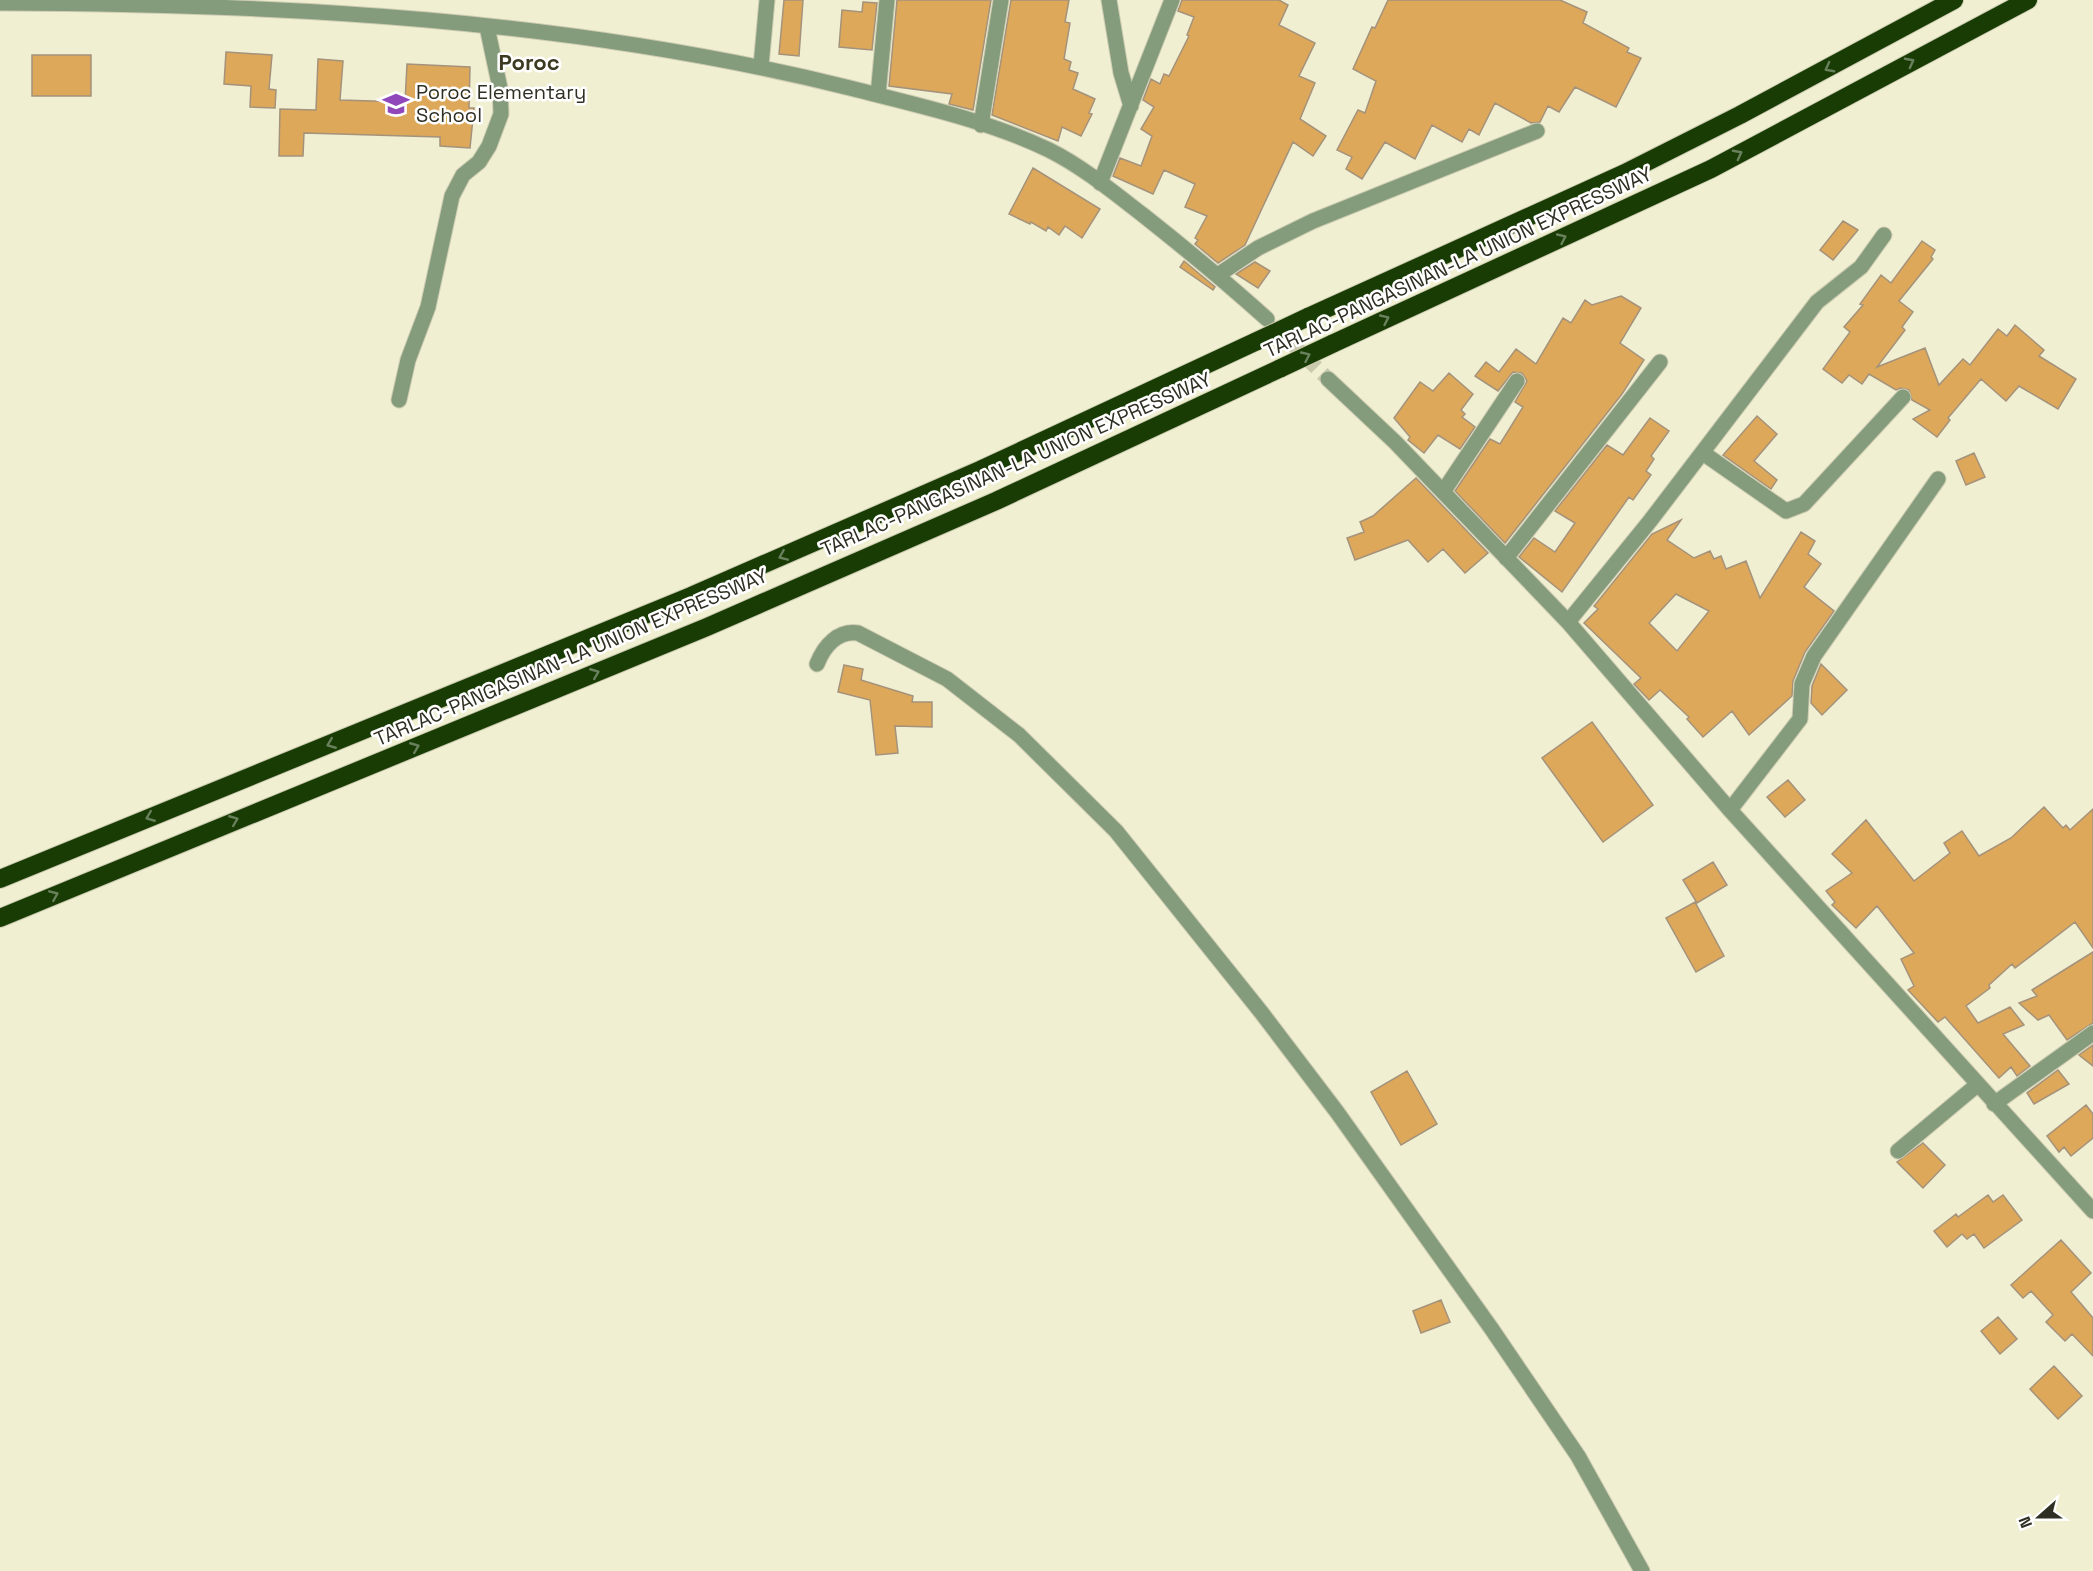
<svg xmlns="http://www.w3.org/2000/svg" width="2093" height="1571" font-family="'Space Grotesk',sans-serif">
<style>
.building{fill:#dea85a;stroke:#a4927b;stroke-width:1.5;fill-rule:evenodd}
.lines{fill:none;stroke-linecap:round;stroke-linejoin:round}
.minor-tunnel{stroke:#c9c9ae;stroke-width:15;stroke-dasharray:15 8;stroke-linecap:butt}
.minor-casing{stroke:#cdccb2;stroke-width:17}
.highway-casing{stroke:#cdccb2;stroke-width:20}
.minor{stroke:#849b7c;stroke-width:15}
.highway{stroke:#183c04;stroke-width:18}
.highway-bridge-casing{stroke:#cdccb2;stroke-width:20;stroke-linecap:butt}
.highway-bridge{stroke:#183c04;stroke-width:18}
.oneway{stroke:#69805c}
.labels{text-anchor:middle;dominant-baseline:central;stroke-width:5;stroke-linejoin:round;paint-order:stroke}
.poi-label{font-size:20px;fill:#2f2f23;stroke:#fff;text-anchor:start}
.street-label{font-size:20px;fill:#2f2f23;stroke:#fff}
.quarter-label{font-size:22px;font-weight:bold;fill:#3c3b22;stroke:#fff}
</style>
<rect width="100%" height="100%" fill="#f0efd1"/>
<path class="building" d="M 784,0 L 803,0 L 799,56 L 779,54 Z
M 897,0 L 991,0 L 973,110 L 949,104 L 952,94 L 889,86 Z
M 1011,0 L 1069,0 L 1065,22 L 1070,23 L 1064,59 L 1071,62 L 1069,70 L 1078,73 L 1073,89 L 1095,99 L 1089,113 L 1092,114 L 1081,136 L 1062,127 L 1058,141 L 992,115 Z
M 1182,0 L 1279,0 L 1288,5 L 1279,25 L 1315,43 L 1299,76 L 1315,83 L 1300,119 L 1326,136 L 1313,156 L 1293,142 L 1245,245 L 1218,263 L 1195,244 L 1198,240 L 1195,238 L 1207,216 L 1185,207 L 1195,184 L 1164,170 L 1153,194 L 1113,176 L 1120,158 L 1141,166 L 1152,136 L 1141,129 L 1154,107 L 1143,100 L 1151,79 L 1160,84 L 1164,74 L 1169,76 L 1189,36 L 1187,35 L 1194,17 L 1178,11 Z
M 1388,0 L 1560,0 L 1587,12 L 1583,23 L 1629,48 L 1627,52 L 1641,58 L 1616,107 L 1575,87 L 1559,112 L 1548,106 L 1540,122 L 1531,123 L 1495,103 L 1479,135 L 1469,129 L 1462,142 L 1432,125 L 1415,159 L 1385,142 L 1362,179 L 1346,169 L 1352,157 L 1337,150 L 1358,110 L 1365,113 L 1376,81 L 1353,69 L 1372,27 L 1375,28 Z
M 863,2 L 877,3 L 872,50 L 839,47 L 842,10 L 862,12 Z
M 226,52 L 272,55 L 269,89 L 276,90 L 275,108 L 250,107 L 251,86 L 224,84 Z
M 32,55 L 91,55 L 91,96 L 32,96 Z
M 318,59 L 343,61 L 340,100 L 405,102 L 407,64 L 470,67 L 469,108 L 474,108 L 470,148 L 440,146 L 440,137 L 304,133 L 303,156 L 279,156 L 280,109 L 316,110 Z
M 1033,168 L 1100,209 L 1082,238 L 1065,226 L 1059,235 L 1048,227 L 1046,231 L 1031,222 L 1030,224 L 1009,214 Z
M 1843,221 L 1858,230 L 1833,260 L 1820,250 Z
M 1922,241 L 1935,250 L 1931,257 L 1933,259 L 1899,301 L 1913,312 L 1902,327 L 1905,330 L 1877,367 L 1925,348 L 1939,385 L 1963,359 L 1970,365 L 1998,329 L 2007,336 L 2015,325 L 2044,350 L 2039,356 L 2076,379 L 2058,409 L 2019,386 L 2006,401 L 1981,379 L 1948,418 L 1950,420 L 1937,437 L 1913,419 L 1930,410 L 1912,400 L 1909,390 L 1901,388 L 1896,390 L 1869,374 L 1862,384 L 1849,375 L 1842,383 L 1823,369 L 1850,332 L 1844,327 L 1863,305 L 1860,304 L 1881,275 L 1891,283 Z
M 1184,261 L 1215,287 L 1213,290 L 1180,267 Z
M 1255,262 L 1270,271 L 1258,288 L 1236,274 Z
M 1621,296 L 1641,308 L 1620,343 L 1644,360 L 1622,394 L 1505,543 L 1455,491 L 1490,439 L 1500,444 L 1523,407 L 1515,402 L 1527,381 L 1522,373 L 1513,372 L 1498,391 L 1475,376 L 1486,362 L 1499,372 L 1516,349 L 1536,364 L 1563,318 L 1571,323 L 1585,300 L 1592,305 Z
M 1449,373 L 1473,394 L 1461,410 L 1465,414 L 1462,417 L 1475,427 L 1460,449 L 1438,435 L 1424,453 L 1408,440 L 1410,437 L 1394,418 L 1420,382 L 1433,391 Z
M 1757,416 L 1777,434 L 1754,461 L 1777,480 L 1771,489 L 1723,455 Z
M 1650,418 L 1669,431 L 1651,456 L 1654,459 L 1646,471 L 1651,475 L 1633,500 L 1629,497 L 1562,592 L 1519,557 L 1534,538 L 1555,552 L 1575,523 L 1555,511 L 1607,445 L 1623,455 Z
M 1974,453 L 1985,477 L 1966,485 L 1956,461 Z
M 1416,478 L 1488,553 L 1465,573 L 1443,549 L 1428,562 L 1408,540 L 1355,560 L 1347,538 L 1364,532 L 1360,522 L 1373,516 Z
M 1681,520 L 1667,540 L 1694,558 L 1710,551 L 1714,559 L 1721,556 L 1726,569 L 1746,561 L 1760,598 L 1801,532 L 1815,541 L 1808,554 L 1821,564 L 1804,587 L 1834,611 L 1805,652 L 1793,681 L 1792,696 L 1749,735 L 1732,711 L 1703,737 L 1687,719 L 1689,717 L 1660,690 L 1649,700 L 1634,684 L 1641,678 L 1584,623 L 1598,609 L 1594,606 L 1652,534 ZM 1676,594 L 1709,611 L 1677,651 L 1649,623 Z
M 1821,664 L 1847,690 L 1822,715 L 1811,703 L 1812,686 Z
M 844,665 L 863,669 L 861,680 L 913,696 L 912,702 L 932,702 L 932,727 L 895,726 L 898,753 L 876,755 L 870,700 L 838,692 Z
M 1592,722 L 1653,805 L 1603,842 L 1542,758 Z
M 1788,780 L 1805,800 L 1785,817 L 1767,797 Z
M 2044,807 L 2063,828 L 2066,825 L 2070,830 L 2093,809 L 2093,948 L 2075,922 L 2015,968 L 2012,964 L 1989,985 L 1990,988 L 1966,1006 L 1978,1023 L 2010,1007 L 2024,1025 L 2003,1034 L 2030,1066 L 2017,1076 L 2011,1067 L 1999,1078 L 1945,1017 L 1938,1022 L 1908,990 L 1914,986 L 1901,959 L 1914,953 L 1877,906 L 1856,928 L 1832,905 L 1835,902 L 1826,891 L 1852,873 L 1832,854 L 1866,820 L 1914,881 L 1950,853 L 1944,843 L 1962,831 L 1979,856 L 2011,838 Z
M 1713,862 L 1727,885 L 1697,903 L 1683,880 Z
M 1695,902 L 1724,956 L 1696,972 L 1666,918 Z
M 2093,952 L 2093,1023 L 2067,1040 L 2049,1015 L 2038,1020 L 2019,1003 L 2037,996 L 2032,990 Z
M 2093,1045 L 2093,1066 L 2079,1055 Z
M 2058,1070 L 2069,1084 L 2034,1104 L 2027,1093 Z
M 1407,1071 L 1437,1124 L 1401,1145 L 1371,1092 Z
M 2086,1105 L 2093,1114 L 2093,1138 L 2071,1156 L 2064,1147 L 2059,1152 L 2047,1136 Z
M 1923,1143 L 1945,1165 L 1923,1188 L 1897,1162 Z
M 1988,1195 L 1993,1202 L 2003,1195 L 2022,1220 L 1984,1248 L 1974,1234 L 1967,1239 L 1962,1234 L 1947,1247 L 1934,1231 L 1956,1214 L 1958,1217 Z
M 2061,1240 L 2091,1273 L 2071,1292 L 2093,1318 L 2093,1356 L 2072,1334 L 2065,1341 L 2046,1322 L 2053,1315 L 2031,1291 L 2023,1298 L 2011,1285 Z
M 1441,1300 L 1450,1322 L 1421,1333 L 1413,1311 Z
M 1998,1317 L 2017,1339 L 2000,1354 L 1981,1331 Z
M 2054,1366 L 2082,1396 L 2058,1419 L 2030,1389 Z"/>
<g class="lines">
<path class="minor-tunnel" d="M 1273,325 L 1328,379"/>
<g class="minor-casing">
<path id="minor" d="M 1109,0 L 1121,73 L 1131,106
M 0,3 C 284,4 573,19 850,88 C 916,105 987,120 1049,150 C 1083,167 1113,192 1143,215 C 1186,249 1227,283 1267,319
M 761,66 L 767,0
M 878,95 L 887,0
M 981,125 L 1001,0
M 1100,183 L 1172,0
M 1218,275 L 1258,248 L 1313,221 L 1537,131
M 1328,379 L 1395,442 L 1568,622 L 1730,810 L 2093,1211
M 399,400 L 408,360 L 428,307 L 452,196 L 463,175 L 479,162 L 489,146 L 501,114 L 500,88 L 487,27
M 1703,453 L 1786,511 L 1804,504 L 1903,397
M 1443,492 L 1517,381
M 1506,558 L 1660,362
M 1568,622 L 1650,521 L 1817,302 L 1861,267 L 1884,235
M 817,664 C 824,646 838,630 858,633 L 947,679 L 1019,735 L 1116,831 L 1261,1012 L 1337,1112 L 1491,1328 L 1578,1456 L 1642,1571
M 1730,810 L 1800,719 L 1802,684 L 1814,656 L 1938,479
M 1994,1104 L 2093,1033
M 1898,1151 L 1977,1085"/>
</g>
<g class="highway-casing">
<path id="highway" d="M 1308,317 L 1625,173 L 1740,115 L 1954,0
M 1332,344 L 1711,169 L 2028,0
M 0,879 L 691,596 L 980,470 L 1257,341
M 0,918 L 707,627 L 996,501 L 1281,368"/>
</g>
<use href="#minor" class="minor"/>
<use href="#highway" class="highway"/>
<g class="highway-bridge-casing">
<path id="highway-bridge" d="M 1257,341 L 1308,317
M 1281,368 L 1332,344"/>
</g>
<use href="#highway-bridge" class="highway-bridge"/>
</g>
<defs><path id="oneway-chevron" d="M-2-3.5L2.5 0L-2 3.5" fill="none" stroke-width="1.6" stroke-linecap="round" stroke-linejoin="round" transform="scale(1.5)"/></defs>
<g class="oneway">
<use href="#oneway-chevron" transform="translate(1910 62) rotate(-28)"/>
<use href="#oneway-chevron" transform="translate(1829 68) rotate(152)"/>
<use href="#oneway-chevron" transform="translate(1738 154) rotate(-28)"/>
<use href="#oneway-chevron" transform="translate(1562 238) rotate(-25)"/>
<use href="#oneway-chevron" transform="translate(1385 319) rotate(-25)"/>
<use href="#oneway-chevron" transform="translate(1306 356) rotate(-25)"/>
<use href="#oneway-chevron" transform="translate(783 556) rotate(157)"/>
<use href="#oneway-chevron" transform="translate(595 673) rotate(-22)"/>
<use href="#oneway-chevron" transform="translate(331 744) rotate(158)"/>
<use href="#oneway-chevron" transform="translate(415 747) rotate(-22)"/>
<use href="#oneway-chevron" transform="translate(150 817) rotate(158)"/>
<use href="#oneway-chevron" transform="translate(234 820) rotate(-22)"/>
<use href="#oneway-chevron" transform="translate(54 895) rotate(-23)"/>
</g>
<defs>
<g id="school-bare" transform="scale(2.07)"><path d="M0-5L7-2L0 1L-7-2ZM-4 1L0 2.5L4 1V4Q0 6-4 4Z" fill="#8f47ba" stroke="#fff" stroke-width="2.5" paint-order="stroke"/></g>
</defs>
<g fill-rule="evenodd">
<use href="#school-bare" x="396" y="104"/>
</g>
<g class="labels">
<g class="poi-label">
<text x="416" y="92">Poroc Elementary<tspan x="416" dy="23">School</tspan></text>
</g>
<g class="street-label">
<text transform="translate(1458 262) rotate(-25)">TARLAC-PANGASINAN-LA UNION EXPRESSWAY</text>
<text transform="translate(1016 464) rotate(-24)">TARLAC-PANGASINAN-LA UNION EXPRESSWAY</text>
<text transform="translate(571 657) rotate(-23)">TARLAC-PANGASINAN-LA UNION EXPRESSWAY</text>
</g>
<g class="quarter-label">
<text x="529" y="62">Poroc</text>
</g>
</g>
<g transform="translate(2039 1517) rotate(249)" stroke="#ffffff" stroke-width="4.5" paint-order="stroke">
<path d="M0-4.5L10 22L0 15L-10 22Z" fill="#2f2f23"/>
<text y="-9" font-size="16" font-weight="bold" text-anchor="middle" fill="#2f2f23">N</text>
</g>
</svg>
